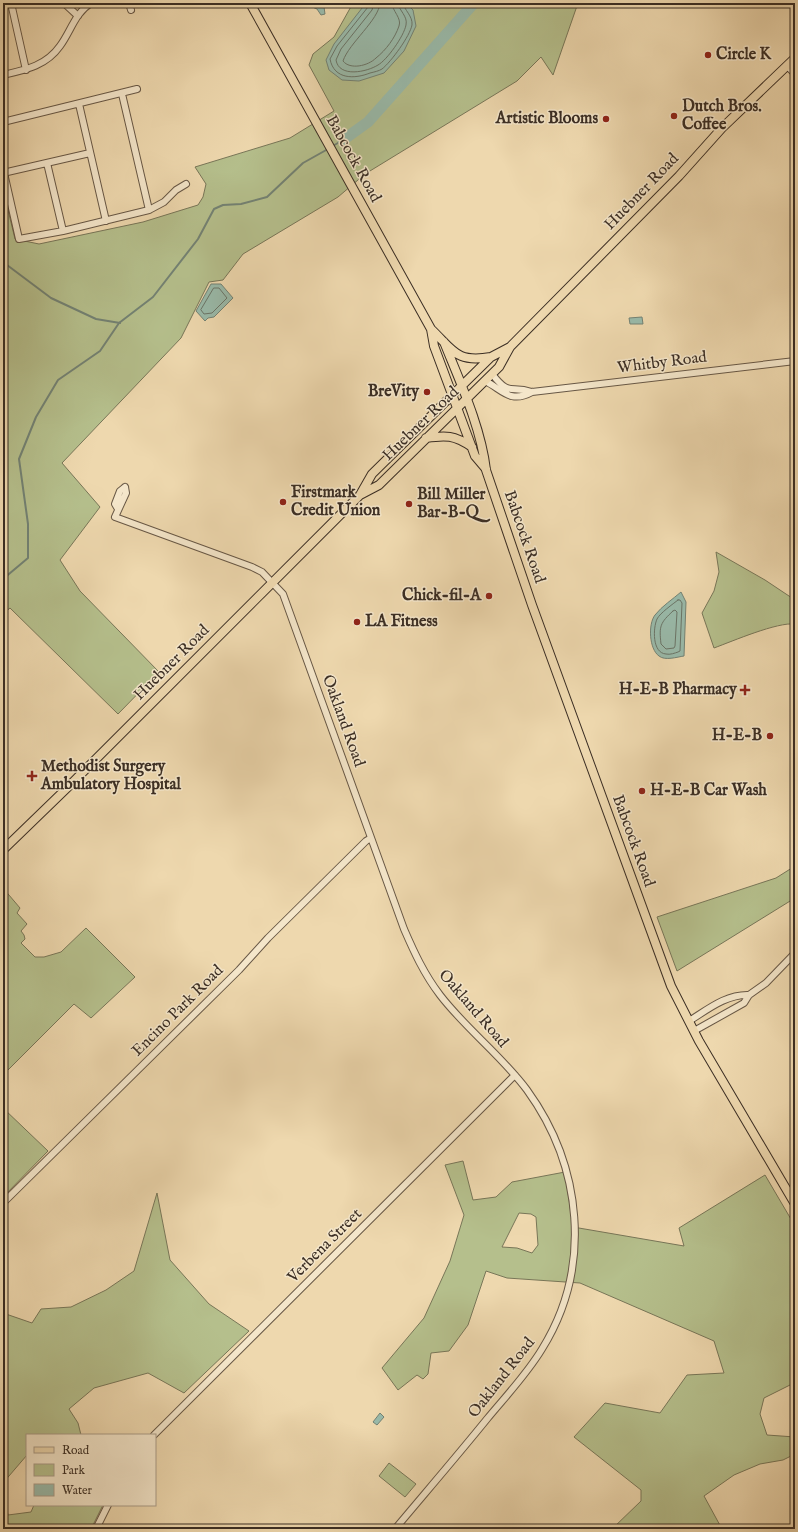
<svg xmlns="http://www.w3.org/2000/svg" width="798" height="1532" font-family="'IM FELL English',serif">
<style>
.green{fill:#b5bf8c;stroke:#787658;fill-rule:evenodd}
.water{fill:#99baaa;stroke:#738274}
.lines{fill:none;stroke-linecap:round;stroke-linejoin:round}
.shore{stroke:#6a7467;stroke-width:1}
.stream{stroke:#738274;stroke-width:2}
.river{stroke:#99baaa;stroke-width:11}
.minor-casing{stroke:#685846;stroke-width:8}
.major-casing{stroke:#3b2e24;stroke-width:10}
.minor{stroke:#f4e6ca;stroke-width:6}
.major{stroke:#eed8ae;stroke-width:8}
.poi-dot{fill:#8f2418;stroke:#f4e6ca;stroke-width:1.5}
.labels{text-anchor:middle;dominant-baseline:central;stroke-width:3;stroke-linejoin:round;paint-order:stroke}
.poi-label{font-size:16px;font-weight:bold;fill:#3b2e24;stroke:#f4e6ca;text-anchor:start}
.street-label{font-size:16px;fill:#3b2e24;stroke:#f4e6ca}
</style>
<rect width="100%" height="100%" fill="#eed8ae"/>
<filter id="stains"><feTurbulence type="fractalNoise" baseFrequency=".005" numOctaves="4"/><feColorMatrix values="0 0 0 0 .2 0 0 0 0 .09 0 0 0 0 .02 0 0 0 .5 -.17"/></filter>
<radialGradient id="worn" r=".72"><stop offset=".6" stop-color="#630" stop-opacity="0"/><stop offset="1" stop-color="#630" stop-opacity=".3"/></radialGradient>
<path class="green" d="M 353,3 L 578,3 L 553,75 L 541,57 L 517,81 L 365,174 L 338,197 L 243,254 L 223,280 L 209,282 L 181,338 L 62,463 L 100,507 L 60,560 L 80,591 L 159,672 L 118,714 L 10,608 L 3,614 L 3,189 L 15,239 L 39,244 L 143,222 L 198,205 L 203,197 L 206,184 L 195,167 L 290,138 L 334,111 L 309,65 L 313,54 L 334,37 Z
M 716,552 L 765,580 L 795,600 L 795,624 C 777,622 733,641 714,648 L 702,613 L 714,591 L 719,572 Z
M 795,866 L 795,898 L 677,971 L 657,917 L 776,878 Z
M 3,888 L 20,908 L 17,913 L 27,924 L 21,931 L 24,935 L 25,939 L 21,943 L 35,957 L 44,957 L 61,952 L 86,928 L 135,977 L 91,1018 L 74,1004 L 3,1075 Z
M 3,1108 L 48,1151 L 3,1197 Z
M 463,1161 L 473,1200 L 496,1197 L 512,1182 L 565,1172 L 573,1227 L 684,1246 L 679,1228 L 765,1175 L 795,1226 L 795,1385 L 790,1385 L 764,1398 L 760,1414 L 767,1435 L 795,1437 L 795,1454 L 783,1460 L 760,1464 L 734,1475 L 704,1496 L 722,1529 L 612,1529 L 641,1501 L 641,1490 L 574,1437 L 605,1403 L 660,1413 L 687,1375 L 724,1373 L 714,1341 L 580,1283 L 507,1278 L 486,1271 L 468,1325 L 449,1351 L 431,1353 L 428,1374 L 423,1379 L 417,1375 L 398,1390 L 382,1368 L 424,1318 L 450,1261 L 464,1215 L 445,1165 ZM 519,1213 L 531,1214 L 536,1217 L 538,1245 L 532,1253 L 517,1248 L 502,1247 Z
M 157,1193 L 170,1260 L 209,1304 L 249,1331 L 184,1393 L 148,1373 L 94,1388 L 69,1409 L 78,1423 L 81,1435 L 27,1435 L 27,1455 L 3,1483 L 3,1313 L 32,1323 L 41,1309 L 71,1307 L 106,1290 L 134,1271 Z
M 389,1463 L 416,1484 L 405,1497 L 379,1476 Z
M 3,1492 L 8,1515 L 31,1512 L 34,1505 L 103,1505 L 91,1529 L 3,1529 Z"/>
<path class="water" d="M 310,3 L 317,3 L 324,7 L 325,14 L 321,15 L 317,9 L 310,6 Z
M 366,3 L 406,3 L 413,10 L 416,26 L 404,51 L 384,73 L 359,81 L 342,80 L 329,70 L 326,60 L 334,44 Z
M 211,284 L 221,284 L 233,298 L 214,317 L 208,318 L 205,321 L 196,311 Z
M 642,317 L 643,324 L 630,324 L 629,318 Z
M 681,592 L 686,602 L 684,656 C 677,657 665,661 659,656 C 649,649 648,624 655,615 C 662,606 673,599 681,592 Z
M 380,1413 L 384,1417 L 377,1425 L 373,1422 Z"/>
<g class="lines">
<path class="shore" d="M 369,3 L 368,7 L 337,46 L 330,59 C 334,80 355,79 370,73 C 374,72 379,71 382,69 C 391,62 410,36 412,25 C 413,16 404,10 403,3
M 374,3 L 372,10 L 341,49 L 336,60 C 339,78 367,72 378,65 C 387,60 404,36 406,25 C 408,16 399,11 398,3
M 380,3 C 379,20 349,43 343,61 C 350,70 368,66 376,58 C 386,50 395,38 399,26 C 402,18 392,11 392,3
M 214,288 L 219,288 L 227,298 L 212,313 L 204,314 L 201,310 Z
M 678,600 L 680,600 L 682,603 L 680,651 L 678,652 C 675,653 670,655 666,654 C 652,653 653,628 657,619 C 660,613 673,604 678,600 Z
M 673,611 L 675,610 L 677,612 L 675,646 L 674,648 L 666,649 L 661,644 C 659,626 660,623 673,611 Z"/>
<path class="stream" d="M 331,147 L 343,140
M 3,262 L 51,298 L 96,319 L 120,323
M 3,579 L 28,558 L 28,524 L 19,459 L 36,417 L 58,380 L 100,351 L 119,323 L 153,297 L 198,239 L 214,209 L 223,205 L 241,204 L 267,197 L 303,163 L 328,149"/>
<path class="river" d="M 343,140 L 368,122 L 474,3"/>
<g class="minor-casing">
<path id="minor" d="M 11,3 L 26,70
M 64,3 L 78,16
M 129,3 L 131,10
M 787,66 L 795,74
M 3,75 C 25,70 46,66 60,46 C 71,31 75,13 91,3
M 122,94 L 149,210
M 79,104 L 106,221
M 3,122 L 137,89
M 47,163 L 63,231
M 3,173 L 90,153
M 4,173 L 19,239 L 63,231 L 149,210 L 164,202 L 176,190 L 186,184
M 492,374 C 510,397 509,385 532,392 L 795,361
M 485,381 C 503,390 510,404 532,392
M 125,487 L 126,493 L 115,517 L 252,567 L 262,572 L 283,594 L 404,929 C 414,952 424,974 440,995 C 466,1029 501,1055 527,1090 C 582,1166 593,1267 542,1349 C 527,1374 506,1396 487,1419 C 457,1456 426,1492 395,1529
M 118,509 L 115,504 L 120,491 L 125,487
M 689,1021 C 707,1010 726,994 749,995
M 694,1031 L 744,1003 L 749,995 L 766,983 L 795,953
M 3,1203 L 239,970 L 268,938 L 366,841 L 371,838
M 154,1435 L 515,1075
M 96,1529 L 108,1505"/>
</g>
<g class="major-casing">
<path id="major" d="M 250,3 L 431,329 C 454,351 456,363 491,357
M 431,329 L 434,346 L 475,456 L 486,469
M 444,342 C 460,382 481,427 486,470 L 532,605 L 671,986 L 699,1041 L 795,1204
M 426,438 C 446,435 454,435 472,447
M 360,495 L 379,485 L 499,367 L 510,347 L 679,176 L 722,128 L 795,58
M 3,850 L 67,788 L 360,495 L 372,474 L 491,357 L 510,347"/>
</g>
<use href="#minor" class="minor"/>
<use href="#major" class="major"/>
</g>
<g class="poi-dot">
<circle cx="708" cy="55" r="4"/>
<circle cx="674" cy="116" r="4"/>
<circle cx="606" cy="119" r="4"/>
<circle cx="427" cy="392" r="4"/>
<circle cx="283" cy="502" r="4"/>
<circle cx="409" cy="504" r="4"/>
<circle cx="489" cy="596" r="4"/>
<circle cx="357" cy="622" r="4"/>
<path d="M743 684h4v4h4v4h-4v4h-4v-4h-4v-4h4z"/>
<circle cx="770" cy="736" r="4"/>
<path d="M30 770h4v4h4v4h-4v4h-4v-4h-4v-4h4z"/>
<circle cx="642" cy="791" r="4"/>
</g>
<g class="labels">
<g class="poi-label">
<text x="716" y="55">Circle K</text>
<text x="682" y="107">Dutch Bros.<tspan x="682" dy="18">Coffee</tspan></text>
<text x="598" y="119" text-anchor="end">Artistic Blooms</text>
<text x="419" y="392" text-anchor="end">BreVity</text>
<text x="291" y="493">Firstmark<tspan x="291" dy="18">Credit Union</tspan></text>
<text x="417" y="495">Bill Miller<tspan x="417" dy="18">Bar-B-Q</tspan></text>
<text x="481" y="596" text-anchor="end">Chick-fil-A</text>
<text x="365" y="622">LA Fitness</text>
<text x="737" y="690" text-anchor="end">H-E-B Pharmacy</text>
<text x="762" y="736" text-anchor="end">H-E-B</text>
<text x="41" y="767">Methodist Surgery<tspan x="41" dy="18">Ambulatory Hospital</tspan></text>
<text x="650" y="791">H-E-B Car Wash</text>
</g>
<g class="street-label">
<text transform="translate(353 159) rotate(61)">Babcock Road</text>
<text transform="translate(642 192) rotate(-46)">Huebner Road</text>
<text transform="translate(662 363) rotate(-7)">Whitby Road</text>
<text transform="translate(421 424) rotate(-44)">Huebner Road</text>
<text transform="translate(524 537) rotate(71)">Babcock Road</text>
<text transform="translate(172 663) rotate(-45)">Huebner Road</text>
<text transform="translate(343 721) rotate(70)">Oakland Road</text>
<text transform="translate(633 841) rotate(70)">Babcock Road</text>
<text transform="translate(473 1009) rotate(49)">Oakland Road</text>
<text transform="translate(178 1011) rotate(-45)">Encino Park Road</text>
<text transform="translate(325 1246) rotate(-45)">Verbena Street</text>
<text transform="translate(502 1378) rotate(-52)">Oakland Road</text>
</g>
</g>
<rect width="798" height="1532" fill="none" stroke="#eed8ae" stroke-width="16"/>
<rect x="4" y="4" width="790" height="1524" fill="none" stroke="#3b2e24" stroke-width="2"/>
<rect x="8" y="8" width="782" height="1516" fill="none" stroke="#3b2e24"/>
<rect x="26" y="1434" width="130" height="72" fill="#f4e6ca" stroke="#aa9c88"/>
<rect x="34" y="1447" width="20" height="6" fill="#eed8ae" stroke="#aa9c88"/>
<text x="62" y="1454" font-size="12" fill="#3b2e24">Road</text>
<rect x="34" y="1464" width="20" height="12" fill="#b5bf8c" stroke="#aa9c88"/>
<text x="62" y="1474" font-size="12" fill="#3b2e24">Park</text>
<rect x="34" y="1484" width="20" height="12" fill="#99baaa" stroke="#aa9c88"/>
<text x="62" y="1494" font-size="12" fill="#3b2e24">Water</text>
<rect width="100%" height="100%" filter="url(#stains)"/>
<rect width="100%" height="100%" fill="url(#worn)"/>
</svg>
